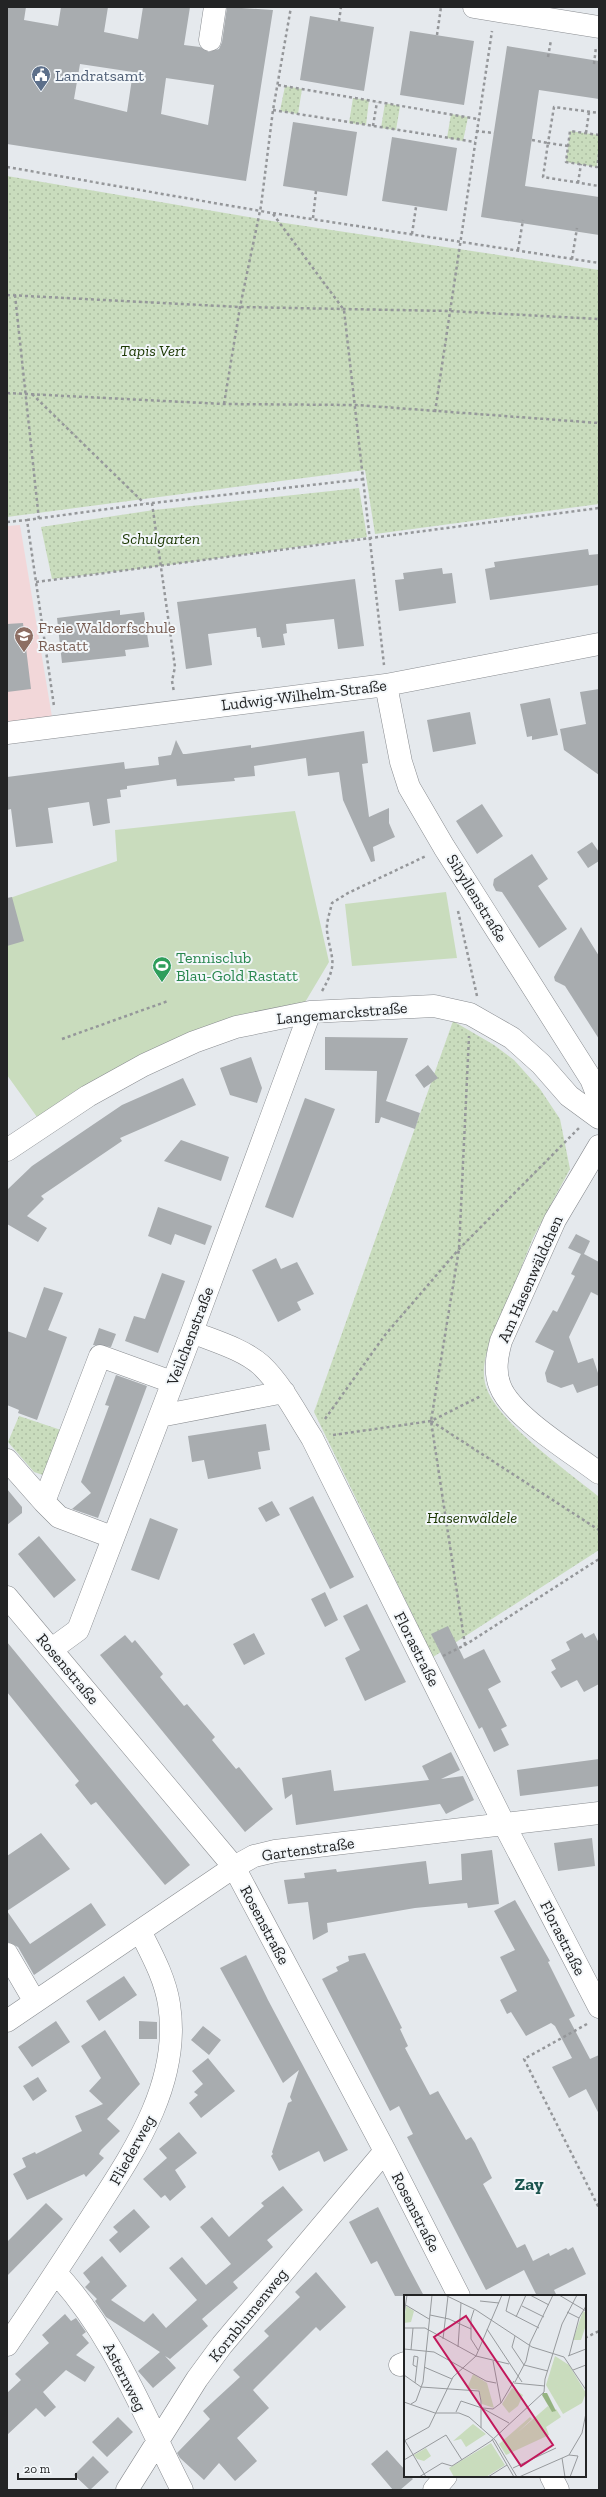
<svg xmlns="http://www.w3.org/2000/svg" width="606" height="2497" font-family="'Zilla Slab',serif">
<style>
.education{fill:#f2d7d9}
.green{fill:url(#green-dots)}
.pitch{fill:#c9dcbd}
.building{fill:#a8acaf;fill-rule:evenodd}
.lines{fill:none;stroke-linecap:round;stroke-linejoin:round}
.minor-casing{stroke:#898c90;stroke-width:23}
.path{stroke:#95979a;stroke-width:2.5;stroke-dasharray:3 3;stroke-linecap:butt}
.minor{stroke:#fff;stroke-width:22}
.labels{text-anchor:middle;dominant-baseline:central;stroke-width:4;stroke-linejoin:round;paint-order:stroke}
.service-label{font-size:16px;fill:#4e5e75;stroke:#f3f7fa;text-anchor:start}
.park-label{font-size:16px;font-style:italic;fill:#1a3600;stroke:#f3f7fa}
.education-label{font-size:16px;fill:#785e54;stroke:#f3f7fa;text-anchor:start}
.street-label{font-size:16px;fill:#232425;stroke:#f3f7fa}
.leisure-label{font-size:16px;fill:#27864d;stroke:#f3f7fa;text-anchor:start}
.quarter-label{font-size:18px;font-weight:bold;fill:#1c554f;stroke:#f3f7fa}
.inset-road{fill:none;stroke:#979a9d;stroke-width:1}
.view{fill:#c2185b;fill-opacity:0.15;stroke:#c2185b;stroke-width:2}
.inset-edge{fill:none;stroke:#232425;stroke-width:2}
</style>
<defs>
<pattern id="green-dots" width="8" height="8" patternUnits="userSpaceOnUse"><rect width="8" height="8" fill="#c9dcbd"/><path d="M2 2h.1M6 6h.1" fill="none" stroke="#acbda2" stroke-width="1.8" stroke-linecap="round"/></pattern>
</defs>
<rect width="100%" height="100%" fill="#e5e9ed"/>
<path class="education" d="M 20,525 L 53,723 L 7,729 L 7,526 Z"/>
<path class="green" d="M 285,86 L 302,89 L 298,114 L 280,111 Z
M 353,98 L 369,100 L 366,125 L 349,123 Z
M 385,103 L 400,106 L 396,130 L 381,128 Z
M 451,114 L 468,117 L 463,141 L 447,138 Z
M 570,131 L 599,135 L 597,167 L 566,162 Z
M 7,176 L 278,222 L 599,270 L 599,504 L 375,534 L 365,470 L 7,517 Z
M 359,488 L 367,537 L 161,566 L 52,579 L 41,527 L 154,510 Z
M 453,1021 L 494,1045 L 514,1060 L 540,1089 L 560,1119 L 570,1169 L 533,1238 L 486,1355 C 484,1365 483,1373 485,1383 C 493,1420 569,1472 599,1497 L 599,1550 L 433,1657 L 314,1412 Z
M 19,1416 L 64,1431 L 43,1475 L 34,1472 L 8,1442 Z"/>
<path class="pitch" d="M 295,811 L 329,962 L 304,1004 L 75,1091 L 37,1117 L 7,1075 L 7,899 L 117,861 L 115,830 Z
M 446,892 L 457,958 L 352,966 L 345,904 Z"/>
<path class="building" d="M 7,7 L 26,7 L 24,20 L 58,26 L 61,7 L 108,7 L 104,32 L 138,39 L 143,7 L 190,7 L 184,45 L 200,47 L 209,52 L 219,49 L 222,42 L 227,7 L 273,10 L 246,181 L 7,144 ZM 80,64 L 133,72 L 127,112 L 74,99 ZM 166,78 L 214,85 L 208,125 L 161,114 Z
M 310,16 L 374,27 L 364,91 L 300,80 Z
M 410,31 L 474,41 L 464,105 L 400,95 Z
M 507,46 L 599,61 L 599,99 L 539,90 L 525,186 L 599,197 L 599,235 L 481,217 Z
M 293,122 L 357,132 L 347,196 L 283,186 Z
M 392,137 L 457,148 L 447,211 L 382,201 Z
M 588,549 L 589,555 L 599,554 L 599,585 L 490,600 L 485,569 L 495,567 L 494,562 Z
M 442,568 L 443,574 L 452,573 L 456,603 L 399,611 L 395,580 L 404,579 L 403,573 Z
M 355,579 L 364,646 L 338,649 L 334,619 L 286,624 L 287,633 L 283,634 L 285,645 L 262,648 L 260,637 L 257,637 L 256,628 L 208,634 L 212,665 L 186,669 L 177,602 Z
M 120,610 L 120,615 L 144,612 L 149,647 L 125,650 L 126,656 L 62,663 L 57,618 Z
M 23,623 L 31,689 L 7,692 L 7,624 Z
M 599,689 L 599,775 L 564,750 L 560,729 L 586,724 L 580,692 Z
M 550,698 L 558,735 L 532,740 L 532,736 L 527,737 L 520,704 Z
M 470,712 L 476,744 L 433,752 L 427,720 Z
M 364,731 L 368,763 L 362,764 L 369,817 L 389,808 L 389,823 L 395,837 L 373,847 L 375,861 L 371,862 L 343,800 L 339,772 L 308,776 L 306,758 L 254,766 L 255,776 L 234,778 L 235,781 L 177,786 L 176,779 L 127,786 L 127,789 L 120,790 L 121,797 L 107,799 L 110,823 L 93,826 L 89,802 L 48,808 L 53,843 L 16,847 L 11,809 L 7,810 L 7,777 L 124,762 L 125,769 L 159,765 L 158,757 L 171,755 L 176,740 L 183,754 L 186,754 L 251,745 L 251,748 Z
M 482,804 L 503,836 L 477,854 L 456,821 Z
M 592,842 L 599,852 L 599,861 L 588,868 L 577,852 Z
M 532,854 L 548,879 L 538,886 L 567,929 L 539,948 L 502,892 L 496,891 L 493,885 L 494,879 Z
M 12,897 L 24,941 L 7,946 L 7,898 Z
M 581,927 L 599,956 L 599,1039 L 565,986 L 555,981 L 554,977 Z
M 325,1037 L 408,1038 L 386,1101 L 420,1113 L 415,1129 L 381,1117 L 379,1123 L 375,1123 L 377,1071 L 325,1070 Z
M 251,1057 L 262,1088 L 257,1103 L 230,1095 L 220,1068 Z
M 428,1065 L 438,1078 L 424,1088 L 415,1075 Z
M 183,1078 L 196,1105 L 120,1138 L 122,1141 L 41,1196 L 44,1199 L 27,1216 L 47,1228 L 38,1242 L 7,1224 L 7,1190 L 32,1166 L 122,1105 Z
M 305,1098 L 335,1109 L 293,1218 L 265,1207 Z
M 181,1140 L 229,1157 L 221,1181 L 164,1161 Z
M 158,1207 L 212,1226 L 205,1245 L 175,1234 L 171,1245 L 148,1236 Z
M 576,1234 L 590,1241 L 584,1254 L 599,1262 L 599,1296 L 591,1292 L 569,1337 L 578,1363 L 593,1358 L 599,1376 L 599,1385 L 577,1393 L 573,1384 L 561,1388 L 547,1382 L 545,1373 L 554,1351 L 535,1342 L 553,1310 L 557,1312 L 575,1276 L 571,1274 L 581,1254 L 568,1248 Z
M 276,1258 L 281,1269 L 297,1262 L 314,1294 L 297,1302 L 301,1310 L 278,1322 L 252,1270 Z
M 162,1273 L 185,1281 L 158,1353 L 125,1341 L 134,1316 L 145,1319 Z
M 44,1287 L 63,1293 L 48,1330 L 67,1337 L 37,1420 L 18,1413 L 19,1410 L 7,1405 L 7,1331 L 26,1338 Z
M 99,1328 L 116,1334 L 111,1347 L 93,1345 Z
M 116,1375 L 147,1386 L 98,1518 L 72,1509 L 91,1493 L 81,1482 L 109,1406 L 105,1405 Z
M 266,1424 L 270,1450 L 258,1452 L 261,1469 L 208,1479 L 204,1460 L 192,1462 L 188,1436 Z
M 7,1489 L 22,1507 L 22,1513 L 7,1525 Z
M 313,1496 L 354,1577 L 330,1589 L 289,1508 Z
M 272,1501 L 280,1515 L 266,1522 L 258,1508 Z
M 150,1518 L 178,1529 L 159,1580 L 131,1570 Z
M 39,1536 L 76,1580 L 54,1598 L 18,1554 Z
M 325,1592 L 338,1620 L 325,1627 L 311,1599 Z
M 367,1604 L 406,1682 L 365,1701 L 345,1658 L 360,1650 L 343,1616 Z
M 448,1626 L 464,1659 L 484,1649 L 501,1682 L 488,1689 L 507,1726 L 501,1729 L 509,1745 L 494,1752 L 482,1727 L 479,1729 L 431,1634 Z
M 254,1633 L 265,1654 L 244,1665 L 233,1644 Z
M 582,1633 L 585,1638 L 594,1633 L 599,1643 L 599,1684 L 584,1692 L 577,1680 L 561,1688 L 551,1672 L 556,1669 L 551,1660 L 570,1650 L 566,1642 Z
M 125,1635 L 132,1643 L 135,1640 L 163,1674 L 160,1677 L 184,1706 L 187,1704 L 215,1737 L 212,1740 L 236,1769 L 239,1767 L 273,1809 L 245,1832 L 100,1655 Z
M 7,1642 L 190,1865 L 165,1885 L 96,1802 L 91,1805 L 75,1785 L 79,1781 L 7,1692 Z
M 451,1752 L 460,1770 L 441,1779 L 463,1776 L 474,1800 L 446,1814 L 440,1804 L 296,1825 L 292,1794 L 285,1799 L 282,1778 L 331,1770 L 334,1791 L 429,1780 L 422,1766 Z
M 599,1759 L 599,1786 L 520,1796 L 517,1770 Z
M 41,1833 L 70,1869 L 7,1911 L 30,1944 L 91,1903 L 106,1925 L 34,1975 L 18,1947 L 7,1942 L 7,1856 Z
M 592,1838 L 595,1866 L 558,1871 L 554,1843 Z
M 492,1850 L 499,1904 L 468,1908 L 467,1903 L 415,1908 L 327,1923 L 328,1932 L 313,1940 L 308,1902 L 288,1904 L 284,1880 L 305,1878 L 304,1873 L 336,1869 L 337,1872 L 426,1861 L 429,1884 L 462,1880 L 461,1854 Z
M 515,1900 L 550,1961 L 548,1962 L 575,2016 L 569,2019 L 590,2059 L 599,2055 L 599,2114 L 586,2089 L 569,2098 L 552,2067 L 572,2058 L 555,2026 L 551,2023 L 526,2036 L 511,2012 L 507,2014 L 500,2000 L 517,1991 L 500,1957 L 515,1950 L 494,1911 Z
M 365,1953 L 402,2028 L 400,2029 L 408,2046 L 405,2048 L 430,2095 L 438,2091 L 466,2140 L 471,2137 L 475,2143 L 492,2178 L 483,2184 L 517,2248 L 525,2244 L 533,2261 L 549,2253 L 550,2256 L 566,2248 L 568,2250 L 573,2247 L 586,2274 L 554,2290 L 557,2296 L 537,2296 L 524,2270 L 486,2290 L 407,2137 L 413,2134 L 399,2106 L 390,2111 L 322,1979 L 338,1971 L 336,1967 L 349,1961 L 348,1956 Z
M 246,1955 L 268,2000 L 348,2150 L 324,2162 L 319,2151 L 279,2171 L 271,2156 L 273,2154 L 272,2152 L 288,2103 L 292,2101 L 290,2097 L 299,2070 L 283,2083 L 220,1968 Z
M 124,1976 L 137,1995 L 99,2021 L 86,2001 Z
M 56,2021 L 70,2042 L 32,2067 L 18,2047 Z
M 139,2021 L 157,2022 L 157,2039 L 139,2039 Z
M 203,2026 L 221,2040 L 209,2055 L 191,2040 Z
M 105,2030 L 140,2084 L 107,2119 L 120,2131 L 101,2150 L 99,2154 L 104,2158 L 86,2177 L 84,2174 L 27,2200 L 13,2174 L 26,2167 L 22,2158 L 35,2152 L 36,2154 L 82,2131 L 75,2116 L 103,2104 L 89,2091 L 101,2078 L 81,2046 Z
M 208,2058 L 235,2091 L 201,2118 L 189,2103 L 198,2095 L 194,2092 L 203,2084 L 192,2071 Z
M 38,2077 L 47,2091 L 33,2101 L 23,2086 Z
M 179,2132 L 197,2153 L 175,2170 L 186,2187 L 170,2201 L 165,2195 L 161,2198 L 143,2179 L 167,2158 L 159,2149 Z
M 283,2186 L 303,2210 L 267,2240 L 273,2247 L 233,2282 L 238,2288 L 202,2319 L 208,2326 L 170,2359 L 165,2356 L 176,2368 L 153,2388 L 138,2371 L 160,2352 L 106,2317 L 95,2301 L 97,2299 L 85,2287 L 90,2282 L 83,2273 L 102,2256 L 127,2286 L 111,2300 L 144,2322 L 153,2313 L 166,2328 L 197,2300 L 169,2268 L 182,2257 L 206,2285 L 231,2264 L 200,2227 L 212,2217 L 229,2237 L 264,2206 L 261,2203 Z
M 46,2203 L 63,2219 L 7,2276 L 7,2242 Z
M 378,2207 L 408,2266 L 424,2296 L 395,2296 L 377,2261 L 371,2264 L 349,2222 Z
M 134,2209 L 150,2227 L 120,2253 L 109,2240 L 118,2232 L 113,2227 Z
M 316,2272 L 346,2307 L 320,2331 L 316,2327 L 253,2390 L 269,2408 L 237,2438 L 257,2461 L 235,2481 L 219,2463 L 204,2480 L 180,2458 L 177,2453 L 210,2419 L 203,2411 L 240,2377 L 233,2370 L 269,2336 L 264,2331 L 300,2297 L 295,2292 Z
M 65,2314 L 71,2321 L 76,2318 L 86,2332 L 82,2335 L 89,2343 L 76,2355 L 95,2367 L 85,2382 L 66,2370 L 43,2392 L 56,2407 L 45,2417 L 36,2408 L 7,2435 L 7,2393 L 21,2380 L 15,2374 L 49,2343 L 42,2335 Z
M 118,2417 L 133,2432 L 107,2457 L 92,2442 Z
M 387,2450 L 405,2470 L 405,2476 L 410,2476 L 413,2479 L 400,2490 L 393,2490 L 371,2464 Z
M 93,2456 L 109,2472 L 90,2490 L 74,2475 Z"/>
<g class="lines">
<g class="minor-casing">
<path id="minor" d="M 474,7 L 599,27
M 210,40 L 215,7
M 386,685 L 401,762 L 409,787 L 444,847 L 591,1079 L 599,1099
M 7,733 L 386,685 L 599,644
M 599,1146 L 555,1220 L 501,1341 C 497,1356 494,1371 500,1386 C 511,1416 573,1453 599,1473
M 7,1150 L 88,1096 L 144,1065 L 194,1042 L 236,1027 L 310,1012 L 434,1006 L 470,1014 L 512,1038 L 541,1064 L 569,1096 L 599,1118
M 192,1332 C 214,1341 243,1349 261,1365 C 282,1385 296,1413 312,1438 L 504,1824 L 599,2007
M 160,1416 L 284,1392
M 7,1460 L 44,1502 L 100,1356 L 172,1382
M 44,1502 L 59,1517 L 112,1537
M 7,1597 L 234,1867 L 385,2151 L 459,2296
M 52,1649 L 78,1630 L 192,1332 L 310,1012
M 7,1954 L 35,2002
M 7,2021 L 234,1867 L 254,1856 L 275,1851 L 599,1813
M 56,2273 C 113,2334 144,2416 182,2490
M 7,2345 C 35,2304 62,2263 89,2221 C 130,2157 182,2085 169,2004 C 165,1978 152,1955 140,1931
M 400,2365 L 405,2363
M 551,2476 L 558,2490
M 127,2490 L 197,2379 L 222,2345 L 385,2151
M 434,2490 L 446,2476"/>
</g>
<path class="path" d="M 339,21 L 341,7
M 437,35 L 441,7
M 548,57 L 551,40
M 594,64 L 596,47
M 278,85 L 478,119
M 273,110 L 475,142
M 373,126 L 377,102
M 476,131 L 494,133
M 586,133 L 589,112
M 599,135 L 570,131 L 566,162 L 597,167 L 599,154
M 532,140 L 548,143 L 543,177 L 599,186
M 568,146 L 548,143 L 554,107 L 599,113
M 7,167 L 272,213 L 599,263
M 578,183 L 581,164
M 273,214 L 344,310 L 384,665
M 313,218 L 316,191
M 412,234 L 416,207
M 518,250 L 523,220
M 572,259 L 577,228
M 7,295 L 240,307 L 449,311 L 599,319
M 15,295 L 39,520
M 7,393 L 224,404 L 356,405 L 599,423
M 32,394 L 144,503
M 224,404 L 240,307 L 261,206 L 273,110 L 291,7
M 435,412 L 492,31
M 152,503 L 175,667 L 172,681 L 174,692
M 27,520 L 144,504 L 364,479
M 7,522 L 27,520 L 54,706
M 36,582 L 599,508
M 458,911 L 477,996
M 322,991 C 339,962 331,960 327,931 C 326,923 330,912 332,903 L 348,893 L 426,856
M 62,1039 L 168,1001
M 325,1419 L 385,1335 L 459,1249 L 579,1128
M 431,1421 L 599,1530
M 333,1435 L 431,1421 L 481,1396
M 465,1645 L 431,1421 L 459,1249 L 469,1036
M 443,1656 L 465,1645 L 599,1559
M 587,2024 L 524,2059 L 599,2208
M 585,2338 L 599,2331"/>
<use href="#minor" class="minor"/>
</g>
<defs>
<g id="civic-pin" transform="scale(1)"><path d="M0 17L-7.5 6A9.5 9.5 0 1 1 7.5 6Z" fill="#5c6f8a" stroke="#f3f7fa"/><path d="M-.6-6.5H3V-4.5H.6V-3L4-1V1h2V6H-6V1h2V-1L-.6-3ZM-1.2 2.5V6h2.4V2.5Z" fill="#fff"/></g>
<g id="school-pin" transform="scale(1)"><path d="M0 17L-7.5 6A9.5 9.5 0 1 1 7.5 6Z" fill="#8d6e63" stroke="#f3f7fa"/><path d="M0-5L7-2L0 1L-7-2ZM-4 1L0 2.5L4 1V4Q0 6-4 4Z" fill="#fff"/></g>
<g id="stadium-pin" transform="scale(1)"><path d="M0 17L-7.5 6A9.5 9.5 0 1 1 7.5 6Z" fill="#2e9e5b" stroke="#f3f7fa"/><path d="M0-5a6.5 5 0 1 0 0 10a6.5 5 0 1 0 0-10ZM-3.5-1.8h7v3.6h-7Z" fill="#fff"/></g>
</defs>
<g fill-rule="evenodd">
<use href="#civic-pin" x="41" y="75"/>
<use href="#school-pin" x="24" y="636"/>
<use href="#stadium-pin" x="162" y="966"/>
</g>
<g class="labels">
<g class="service-label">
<text x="55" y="75">Landratsamt</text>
</g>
<g class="park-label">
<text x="153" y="350">Tapis Vert</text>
<text x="161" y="538">Schulgarten</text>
<text x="472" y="1517">Hasenwäldele</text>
</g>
<g class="education-label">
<text x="38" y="627">Freie Waldorfschule<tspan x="38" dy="18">Rastatt</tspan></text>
</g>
<g class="street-label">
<text transform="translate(304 695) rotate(-7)">Ludwig-Wilhelm-Straße</text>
<text transform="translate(477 898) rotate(58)">Sibyllenstraße</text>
<text transform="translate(342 1013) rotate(-5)">Langemarckstraße</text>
<text transform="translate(530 1279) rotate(-66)">Am Hasenwäldchen</text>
<text transform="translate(190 1336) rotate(-69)">Veilchenstraße</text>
<text transform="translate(417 1649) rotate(63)">Florastraße</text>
<text transform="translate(68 1669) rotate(50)">Rosenstraße</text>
<text transform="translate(308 1849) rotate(-8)">Gartenstraße</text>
<text transform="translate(265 1925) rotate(62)">Rosenstraße</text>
<text transform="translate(563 1938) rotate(63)">Florastraße</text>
<text transform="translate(132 2150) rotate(-61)">Fliederweg</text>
<text transform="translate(416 2212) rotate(63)">Rosenstraße</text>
<text transform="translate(248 2315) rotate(-51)">Kornblumenweg</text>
<text transform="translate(125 2377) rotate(63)">Asternweg</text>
</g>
<g class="leisure-label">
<text x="176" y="957">Tennisclub<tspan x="176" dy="18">Blau-Gold Rastatt</tspan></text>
</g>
<g class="quarter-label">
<text x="529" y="2184">Zay</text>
</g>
</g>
<g transform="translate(404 2295)">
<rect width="182" height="182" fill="#e5e9ed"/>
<path d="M 2,11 L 10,16 L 7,27 L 0,28 ZM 179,16 L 182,18 L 182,30 L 177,45 L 169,45 ZM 69,79 L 83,88 L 90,113 L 78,109 L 75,95 L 63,93 ZM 144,111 L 149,117 L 152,114 L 157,122 L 142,132 L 145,140 L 102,160 L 95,149 L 126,122 L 128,124 L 113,138 ZM 69,129 L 82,139 L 62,152 L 57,144 L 49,146 ZM 87,148 L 101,170 L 82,182 L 50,182 L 45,173 ZM 22,153 L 27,161 L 20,166 L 13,164 L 10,160 Z" fill="#c9dcbd"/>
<path d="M 139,98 L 143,98 L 152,116 L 148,117 L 138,100 Z" fill="#95b381"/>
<path d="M 151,61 L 165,70 L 182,98 L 178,108 L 159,119 L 142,90 Z" fill="#c9dcbd"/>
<path d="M 108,93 L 119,100 L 114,111 L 105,118 L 98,109 Z" fill="#c9dcbd"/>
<path class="inset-road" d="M 41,0 L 72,15 L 128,52 L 160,62 L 182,95M 106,0 L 102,16 L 135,33M 126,0 L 145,10M 155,0 L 182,16M 76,6 L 95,8M 0,9 L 25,24M 118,11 L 140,22M 70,15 L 67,24 L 67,44 L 74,55M 163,17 L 175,23M 0,20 L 3,0M 26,20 L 45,24 L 67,34M 112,22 L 122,0M 0,33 L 21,33 L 72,61 L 105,69M 83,34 L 118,87M 111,41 L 108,52 L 120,70M 39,44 L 44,1M 54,52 L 57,8M 0,54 L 30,57 L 82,86 L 92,88M 7,55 L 9,33M 164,61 L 182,54M 165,61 L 175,23 L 182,11M 89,66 L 97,108M 120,70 L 144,76M 20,72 L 48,84M 169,75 L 182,70M 0,80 L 17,92 L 75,96 L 77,106 L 77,133M 111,87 L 122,66 L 126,48 L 149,0M 11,88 L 14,62 L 10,61 L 9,70 L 13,72M 110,88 L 141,91M 0,107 L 31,118 L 55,118 L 65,122 L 91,145 L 113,182M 7,109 L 12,106 L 19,87 L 28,0M 79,113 L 89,114 L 97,108 L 110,86M 52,117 L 57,106 L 78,113 L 105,128M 0,144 L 22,182M 88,144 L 110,182M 0,146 L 25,132 L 49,82 L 72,61 L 98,0M 165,160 L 174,161 L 166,182M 158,163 L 161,182M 0,165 L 42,140 L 58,165M 109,173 L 152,153M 15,182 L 38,168 L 48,171 L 87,146 L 140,97 L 141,84 L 158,29 L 173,0M 84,182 L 103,170M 115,182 L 165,160 L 178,138 L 182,118"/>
<path class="view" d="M 62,21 L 149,150 L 117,171 L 30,42 Z"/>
<rect width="182" height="182" class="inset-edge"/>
</g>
<rect width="606" height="2497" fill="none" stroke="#232425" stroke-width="16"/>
<path d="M18 2473v6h58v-6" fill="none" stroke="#232425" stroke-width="2"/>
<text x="24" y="2473" font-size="12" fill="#232425" stroke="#f3f7fa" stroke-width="3" paint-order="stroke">20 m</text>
</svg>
